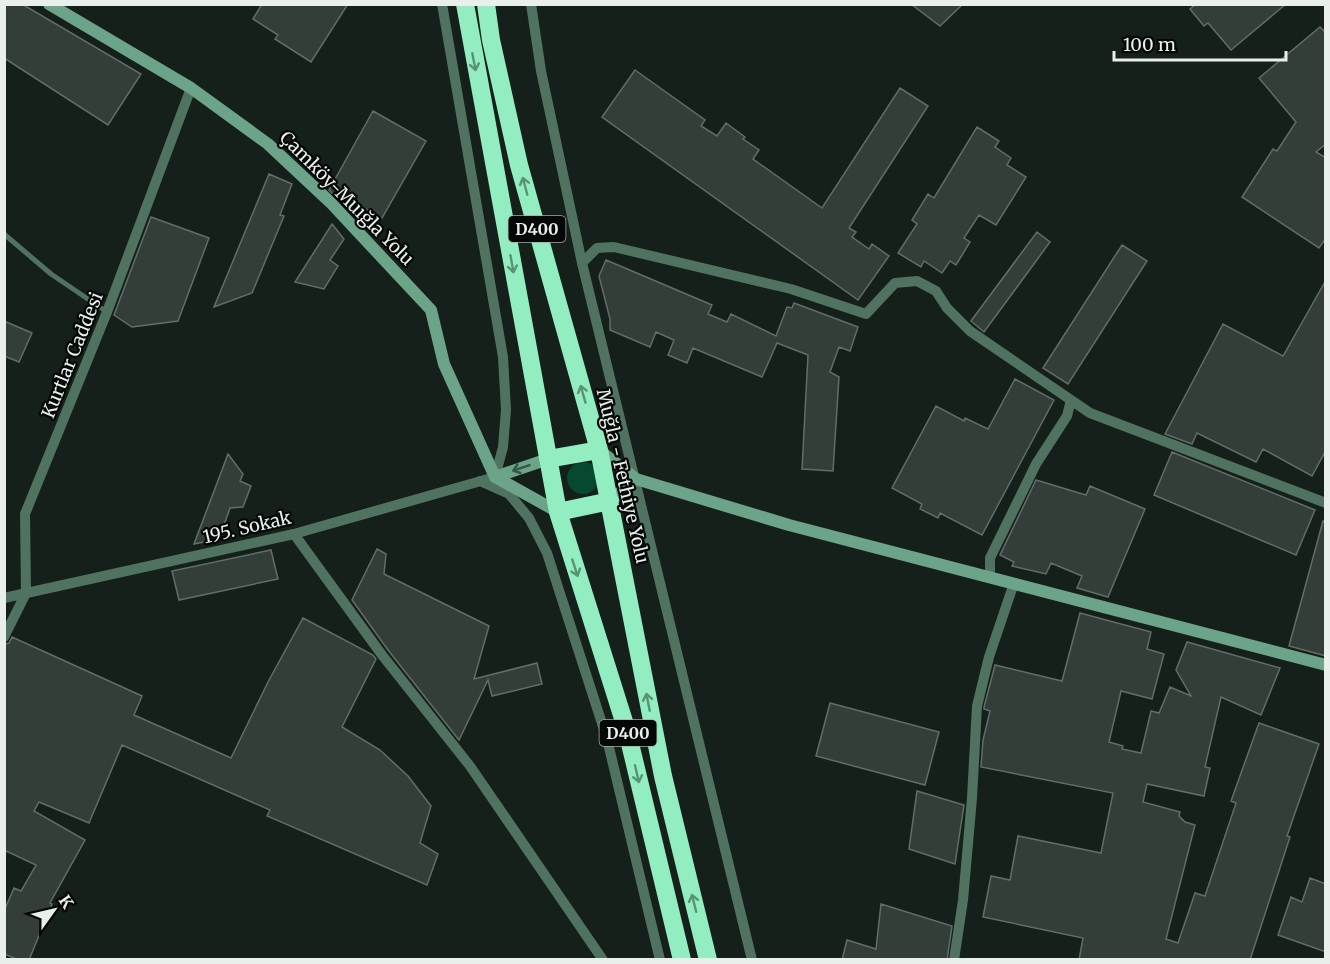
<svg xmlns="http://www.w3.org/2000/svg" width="1330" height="964" font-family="Merriweather,serif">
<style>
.green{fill:#074830}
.building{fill:#333e38;stroke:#616d67;stroke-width:1.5}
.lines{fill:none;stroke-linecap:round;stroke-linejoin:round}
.lane{stroke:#507361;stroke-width:5}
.street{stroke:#507361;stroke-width:10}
.secondary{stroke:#6ba488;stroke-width:12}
.highway{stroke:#92eec1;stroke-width:18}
.oneway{stroke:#5a9276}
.oneway2{stroke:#385647}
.labels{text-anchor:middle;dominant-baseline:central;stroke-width:4.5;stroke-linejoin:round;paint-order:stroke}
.shield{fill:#050806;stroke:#a5aaa7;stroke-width:1.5}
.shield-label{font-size:16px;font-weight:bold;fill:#e9f0ec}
.street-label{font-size:18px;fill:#e9f0ec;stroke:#050806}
</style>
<rect width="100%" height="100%" fill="#16201a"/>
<path class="green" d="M567 478a16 16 0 1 1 32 0a16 16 0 1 1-32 0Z"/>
<path class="building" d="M 4,4 L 22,4 L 141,74 L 108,125 L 4,58 Z
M 262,4 L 348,4 L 311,62 L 275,39 L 278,35 L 253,19 Z
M 911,4 L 963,4 L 940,26 Z
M 1196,4 L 1286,4 L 1231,50 L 1208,23 L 1204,26 L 1190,9 Z
M 1320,27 L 1326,33 L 1326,144 L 1316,152 L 1326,158 L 1326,238 L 1319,248 L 1242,197 L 1273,149 L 1277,151 L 1296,122 L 1259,78 Z
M 635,70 L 705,120 L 701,126 L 717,136 L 726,123 L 745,137 L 743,139 L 759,150 L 753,159 L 822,208 L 900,88 L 928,106 L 849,228 L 856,232 L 852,237 L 869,249 L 872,244 L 889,256 L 858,300 L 602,117 Z
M 373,111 L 426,141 L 382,218 L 353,202 L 351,206 L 338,199 L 329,190 Z
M 977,127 L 999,141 L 995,147 L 1011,158 L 1007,165 L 1026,177 L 996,225 L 979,215 L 964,238 L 970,242 L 956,265 L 950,261 L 942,273 L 924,261 L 921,267 L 898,253 L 917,224 L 912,220 L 928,194 L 934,198 Z
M 269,174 L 292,184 L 280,215 L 284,216 L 252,293 L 214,307 Z
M 151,217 L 209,238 L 178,321 L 132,327 L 114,315 Z
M 332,224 L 344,239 L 330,260 L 338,266 L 324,289 L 295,282 Z
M 1037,232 L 1050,242 L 984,332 L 971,321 Z
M 1122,245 L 1147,261 L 1068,384 L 1043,368 Z
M 606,260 L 712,305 L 708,314 L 727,322 L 731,314 L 776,336 L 787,307 L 792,308 L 794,303 L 858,327 L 850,351 L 839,347 L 830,372 L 839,377 L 833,471 L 802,469 L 808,355 L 777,343 L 762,377 L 693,348 L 687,363 L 668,355 L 674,340 L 656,332 L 650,347 L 610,330 L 610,319 L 599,276 Z
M 1326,280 L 1326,450 L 1312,476 L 1263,449 L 1256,462 L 1197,433 L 1192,444 L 1165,434 L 1223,324 L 1283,356 Z
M 4,321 L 32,333 L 19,362 L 4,356 Z
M 1015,379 L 1054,400 L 982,535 L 940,513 L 938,518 L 920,509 L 922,504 L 892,488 L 936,406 L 964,421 L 965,418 L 988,429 Z
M 1172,452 L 1315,510 L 1296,555 L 1154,495 Z
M 228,454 L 243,474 L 240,481 L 251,486 L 243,507 L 230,508 L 219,539 L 194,544 Z
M 1036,480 L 1086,495 L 1090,486 L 1145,509 L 1108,597 L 1077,588 L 1082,576 L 1051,563 L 1046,574 L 1012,566 L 1014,562 L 1000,555 Z
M 1323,521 L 1326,522 L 1326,656 L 1289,646 Z
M 377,549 L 386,554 L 384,574 L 489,626 L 474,679 L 537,663 L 542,684 L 492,696 L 488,680 L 459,740 L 388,650 L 352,600 Z
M 271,550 L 278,579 L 179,600 L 172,571 Z
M 1080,613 L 1151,632 L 1147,649 L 1164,654 L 1152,699 L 1121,691 L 1109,742 L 1123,746 L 1122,749 L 1141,753 L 1151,711 L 1159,713 L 1170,687 L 1191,696 L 1176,670 L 1187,642 L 1280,668 L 1261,715 L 1221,697 L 1205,767 L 1210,768 L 1204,796 L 1147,784 L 1143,802 L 1180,812 L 1179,816 L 1185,822 L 1195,825 L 1166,939 L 1178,943 L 1195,893 L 1205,896 L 1236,803 L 1231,801 L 1259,723 L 1319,744 L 1287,836 L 1290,837 L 1250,960 L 1079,960 L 1083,938 L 983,917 L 991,876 L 1010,880 L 1018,836 L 1101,853 L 1113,793 L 981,767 L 983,740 L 990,711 L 984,709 L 984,707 L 995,665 L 1062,681 Z
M 303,618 L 373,655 L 376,659 L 342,727 L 380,750 L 408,776 L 431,806 L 420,843 L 438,854 L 427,885 L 267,816 L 270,810 L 122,745 L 89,823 L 39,802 L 34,811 L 85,840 L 50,903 L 52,904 L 29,960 L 19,960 L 4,954 L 4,911 L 14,888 L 21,891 L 36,865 L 4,850 L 5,644 L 9,643 L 12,637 L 142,696 L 134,715 L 231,758 L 268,682 Z
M 830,703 L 939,732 L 925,785 L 816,756 Z
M 917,791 L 964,805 L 955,864 L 909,849 Z
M 1310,878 L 1326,884 L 1326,952 L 1278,935 L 1291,897 L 1302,902 Z
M 881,904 L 952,926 L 947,960 L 842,960 L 847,940 L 876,949 Z"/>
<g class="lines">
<path class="lane" d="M 4,234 L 51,274 L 107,312"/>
<path class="street" d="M 531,4 L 541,71 L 582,263 L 752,960
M 582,263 L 597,248 L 614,247 L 791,289 L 866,314 L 895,283 L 917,281 L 936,291 L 947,308 L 970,331 L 1090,413 L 1326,503
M 480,481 L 509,494 L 529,518 L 547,553 L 607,739 L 660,960
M 294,534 L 382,655 L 470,766 L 603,960
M 990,577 L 990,558 L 1036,464 L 1067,416 L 1071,400
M 4,598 L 294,534 L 495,477 L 503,447 L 506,410 L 503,357 L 442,4
M 4,637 L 26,593 L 25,514 L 107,312 L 191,88
M 954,960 L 963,900 L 972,798 L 977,706 L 989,657 L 1014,583"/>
<path class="secondary" d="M 49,4 L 191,88 L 268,144 L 330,202 L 431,310 L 444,364 L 495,477
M 599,450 L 636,479 L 789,525 L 1326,665
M 495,477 L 558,512
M 495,477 L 548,459
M 610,501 L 636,479"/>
<path class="highway" d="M 465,4 L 558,512 L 627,731 L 682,960
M 486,4 L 491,40 L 519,165 L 599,450 L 663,776 L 708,960
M 548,459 L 599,450
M 558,512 L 610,501"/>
</g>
<defs><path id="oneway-shaft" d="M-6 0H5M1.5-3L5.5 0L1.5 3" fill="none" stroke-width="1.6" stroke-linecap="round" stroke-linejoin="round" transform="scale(1.5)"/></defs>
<g class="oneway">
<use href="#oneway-shaft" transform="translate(474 62) rotate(79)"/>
<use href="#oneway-shaft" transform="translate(525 186) rotate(-105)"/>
<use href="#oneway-shaft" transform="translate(512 264) rotate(80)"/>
<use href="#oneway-shaft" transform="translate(583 394) rotate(-106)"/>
<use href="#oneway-shaft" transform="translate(575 568) rotate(72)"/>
<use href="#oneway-shaft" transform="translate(648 702) rotate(-101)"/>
<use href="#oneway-shaft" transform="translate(637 774) rotate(77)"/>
<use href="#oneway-shaft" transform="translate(694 903) rotate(-104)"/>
</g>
<use class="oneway2" href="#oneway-shaft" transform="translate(521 468) rotate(161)"/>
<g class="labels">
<g class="shield">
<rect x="508.5" y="216" width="57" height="26" rx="4.5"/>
<rect x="599.5" y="720" width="57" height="26" rx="4.5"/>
</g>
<g class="shield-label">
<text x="537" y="229">D400</text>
<text x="628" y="733">D400</text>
</g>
<g class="street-label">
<text transform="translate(347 198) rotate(45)">Çamköy-Muığla Yolu</text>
<text transform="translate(72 355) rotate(-68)">Kurtlar Caddesi</text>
<text transform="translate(623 476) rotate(77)">Muğla - Fethiye Yolu</text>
<text transform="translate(247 527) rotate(-13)">195. Sokak</text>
</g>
</g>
<rect width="1330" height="964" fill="none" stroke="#e9f0ec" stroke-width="12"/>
<g transform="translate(54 910) rotate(56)" stroke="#050806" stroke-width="4.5" paint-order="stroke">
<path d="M0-4.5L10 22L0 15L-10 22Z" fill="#e9f0ec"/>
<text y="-9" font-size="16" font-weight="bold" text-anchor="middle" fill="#e9f0ec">K</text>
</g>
<path d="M1114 51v9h172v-9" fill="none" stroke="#e9f0ec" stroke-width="3"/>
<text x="1123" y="51" font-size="18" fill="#e9f0ec" stroke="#050806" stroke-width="4.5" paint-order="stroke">100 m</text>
</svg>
